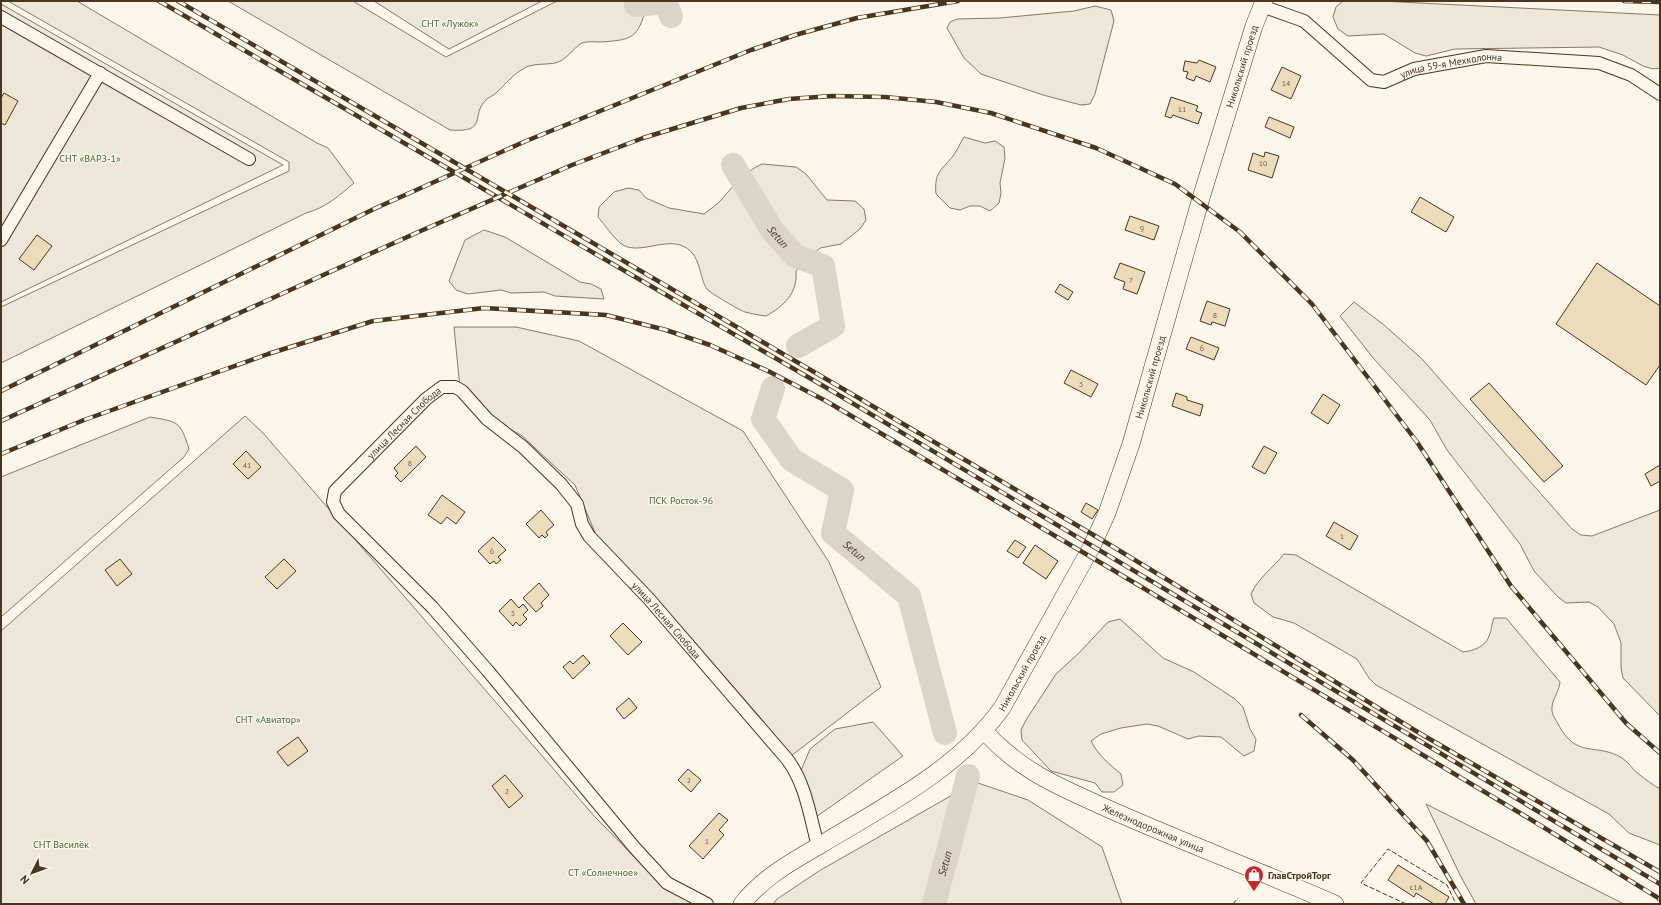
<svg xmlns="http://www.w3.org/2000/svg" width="1661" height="905" font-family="'PT Sans',sans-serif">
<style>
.green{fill:#ede6d9;stroke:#887966}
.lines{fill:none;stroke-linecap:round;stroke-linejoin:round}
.river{stroke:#dcd4c6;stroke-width:24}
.building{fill:#ecdcbc;stroke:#4a3520}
.street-casing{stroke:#4a3520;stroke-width:14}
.secondary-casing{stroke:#4a3520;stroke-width:18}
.street{stroke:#fbf6e9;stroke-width:12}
.secondary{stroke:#fbf6e9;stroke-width:17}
.rail-casing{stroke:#4a3520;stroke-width:4.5}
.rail{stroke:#fbf6e9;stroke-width:3;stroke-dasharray:9;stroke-linecap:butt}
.fence{stroke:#4a3520;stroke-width:1;stroke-dasharray:5 2;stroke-linecap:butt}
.labels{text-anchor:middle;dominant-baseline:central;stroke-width:3;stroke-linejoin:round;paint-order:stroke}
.number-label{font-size:8px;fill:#725f47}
.park-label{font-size:10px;fill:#436837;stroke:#fbf6e9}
.street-label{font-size:10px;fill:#4a3520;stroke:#fbf6e9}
.poi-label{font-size:10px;font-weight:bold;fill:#4a3520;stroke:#fbf6e9;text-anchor:start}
.water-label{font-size:11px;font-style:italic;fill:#4a3520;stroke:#fbf6e9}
</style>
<rect width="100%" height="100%" fill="#fbf6e9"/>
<path class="green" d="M 8,1 L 77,1 L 317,143 L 328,148 L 354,183 C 339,196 325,208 306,213 L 1,363 L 1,307 L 289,171 L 289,162 Z
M 228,1 L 353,1 L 446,57 L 557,1 L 649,1 C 637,35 639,40 600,42 C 595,42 587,41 582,43 C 573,48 566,61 555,63 C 545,65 531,63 523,69 C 512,75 505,85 496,93 C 493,96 489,97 486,100 C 470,115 489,133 450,130 Z
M 374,1 L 542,1 L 449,49 Z
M 1343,1 L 1380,1 L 1660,15 L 1660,68 L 1653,69 L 1643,66 L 1623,55 L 1599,47 L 1455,49 L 1426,56 L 1415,53 L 1384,34 L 1348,36 L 1338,29 L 1333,17 L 1336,7 Z
M 1,4 L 283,165 L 1,302 Z
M 1095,6 L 1111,10 L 1114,21 L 1095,94 L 1090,104 L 1081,105 L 1043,95 L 981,74 L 964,58 L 947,28 L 950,22 L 957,19 L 1000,18 L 1074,11 Z
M 964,137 L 985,143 L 995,141 L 1004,147 L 1005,158 L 1000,183 L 1001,193 L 999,203 L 990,211 L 980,206 L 970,206 L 960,210 L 950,208 L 936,194 C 934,172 941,171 953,156 C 957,151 960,143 964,137 Z
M 762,164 L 796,167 L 806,174 L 827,200 L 855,201 L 864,209 L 866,220 L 860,229 L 841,244 L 820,248 L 796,271 C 798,293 784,306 766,316 C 759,315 752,314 745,312 C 739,310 712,294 708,290 C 698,280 703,252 680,245 C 661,239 636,256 620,243 C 612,236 605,225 598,217 L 599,207 L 614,192 L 628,188 L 639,190 L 646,198 L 669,208 L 704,214 C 710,209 717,205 722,199 C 734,185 744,172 762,164 Z
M 484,230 L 505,237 L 580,282 L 591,284 L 601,289 L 604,299 L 555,296 L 544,292 L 511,293 L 501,290 L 468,294 L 456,290 L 449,281 L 465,240 Z
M 1354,302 L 1384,325 L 1422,359 L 1572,529 L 1581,535 L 1592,536 L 1660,510 L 1660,716 L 1623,678 L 1621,668 L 1621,643 L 1614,624 L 1598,607 L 1589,602 L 1566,603 L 1558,597 L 1534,571 L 1520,544 L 1447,450 L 1430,420 L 1374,359 L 1340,316 Z
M 454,327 L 516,327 L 579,341 L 743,431 L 829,562 L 881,687 L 787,759 L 599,542 L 575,485 L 521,435 L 497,423 L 460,388 Z
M 245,416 L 264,434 L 595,817 L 662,885 L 703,904 L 1,904 L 1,631 Z
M 150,417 C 179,422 180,421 189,449 L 184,457 L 1,617 L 1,477 Z
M 1284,554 L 1296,555 L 1463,652 C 1472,651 1486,647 1489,636 C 1492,630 1491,625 1494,618 L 1506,618 L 1560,682 C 1559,693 1551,700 1552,710 C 1552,715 1556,720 1558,724 C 1577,760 1596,742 1622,758 C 1629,762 1633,771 1640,775 C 1646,780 1653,785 1660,789 L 1660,845 L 1629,833 L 1609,814 L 1376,685 L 1369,678 L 1357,659 L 1294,623 L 1273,617 L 1254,603 L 1251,594 C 1258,578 1274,567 1284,554 Z
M 1120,619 L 1163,658 L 1194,672 L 1235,699 L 1243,707 L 1250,729 L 1256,739 L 1254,751 L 1244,756 L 1221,737 L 1199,736 L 1188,739 L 1158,726 L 1147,724 L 1121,728 L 1101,734 L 1091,741 C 1098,755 1109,764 1121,774 L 1123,785 L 1114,792 L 1102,792 L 1095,783 L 1051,771 L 1022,740 L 1021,730 L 1026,720 L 1056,674 L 1079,653 L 1108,622 Z
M 873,722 L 903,756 L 813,819 L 800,773 L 810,749 L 835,729 Z
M 975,782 L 1028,800 L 1102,847 L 1122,904 L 773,904 L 777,899 L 819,871 Z
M 1426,804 L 1624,904 L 1476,904 L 1461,877 Z"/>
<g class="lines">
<g class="river">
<path d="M 637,1 L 636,5 L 665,2 L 671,16"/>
<path id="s1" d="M 733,165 L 772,230 L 795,256 L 823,266 L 833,326 L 798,346"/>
<path id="s2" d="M 773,388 L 763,419 L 792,460 L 842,490 L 833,533 L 909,596 L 945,733"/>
<path id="s3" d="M 934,904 L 968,776"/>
</g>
</g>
<path class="building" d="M 1199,60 L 1216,67 L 1210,82 L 1196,76 L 1194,81 L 1186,78 L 1188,72 L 1183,71 L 1185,61 L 1197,63 Z
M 1282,67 L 1301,76 L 1291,99 L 1271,90 Z
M 4,93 L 18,101 L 5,125 L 1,123 L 1,98 Z
M 1171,97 L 1198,106 L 1196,111 L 1202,113 L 1198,124 L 1173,115 L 1171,118 L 1165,116 Z
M 1269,117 L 1294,127 L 1290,138 L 1265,127 Z
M 1265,152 L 1279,156 L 1272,178 L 1248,170 L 1253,153 L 1264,157 Z
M 1420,197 L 1454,217 L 1446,232 L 1411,212 Z
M 1130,216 L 1159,226 L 1154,240 L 1125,230 Z
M 37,235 L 52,246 L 34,270 L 19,259 Z
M 1120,263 L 1145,272 L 1137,294 L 1123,289 L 1125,282 L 1114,278 Z
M 1597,263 L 1660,306 L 1660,365 L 1646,385 L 1556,324 Z
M 1060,284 L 1073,292 L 1068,300 L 1055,292 Z
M 1207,301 L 1230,309 L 1225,326 L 1212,322 L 1211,325 L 1200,321 Z
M 1191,337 L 1219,348 L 1214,360 L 1186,349 Z
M 1071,370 L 1098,384 L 1091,397 L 1064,383 Z
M 1489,383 L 1563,466 L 1544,482 L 1470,399 Z
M 1176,393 L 1187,397 L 1187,400 L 1203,405 L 1200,416 L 1172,406 Z
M 1323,394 L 1340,405 L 1328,424 L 1311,413 Z
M 416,446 L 426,457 L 401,482 L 395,476 L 398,473 L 394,468 Z
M 1264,446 L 1277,453 L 1265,474 L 1252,467 Z
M 246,451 L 261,467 L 248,479 L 233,464 Z
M 1660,465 L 1660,481 L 1651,486 L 1645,474 Z
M 442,495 L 465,512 L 456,524 L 447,517 L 441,524 L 428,515 Z
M 1086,503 L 1098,510 L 1092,519 L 1081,512 Z
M 541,510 L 554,525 L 546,532 L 548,535 L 545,538 L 542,535 L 539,538 L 526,524 Z
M 1334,522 L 1358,536 L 1350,550 L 1326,536 Z
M 493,537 L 506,550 L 498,557 L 501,560 L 496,564 L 494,561 L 490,564 L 478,551 Z
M 1015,540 L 1026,547 L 1018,558 L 1007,551 Z
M 1035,545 L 1058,561 L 1046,579 L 1023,563 Z
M 120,559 L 132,574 L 117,586 L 105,570 Z
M 284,559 L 296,571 L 277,589 L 265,577 Z
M 539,583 L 549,595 L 541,603 L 543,606 L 536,612 L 523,598 Z
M 511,599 L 519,608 L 523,604 L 528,610 L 523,615 L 527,619 L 520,626 L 516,622 L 513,626 L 499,611 Z
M 623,623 L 642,642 L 628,655 L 610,636 Z
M 583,655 L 590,663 L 573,679 L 563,667 L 570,661 L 573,664 Z
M 629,698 L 637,708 L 624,719 L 616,709 Z
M 298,737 L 308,751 L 288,766 L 277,752 Z
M 688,769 L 701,780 L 691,792 L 678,780 Z
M 505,775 L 523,796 L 509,808 L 492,786 Z
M 719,813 L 728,820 L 719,830 L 724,835 L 703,859 L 689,846 Z
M 1398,865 L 1449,897 L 1445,904 L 1434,904 L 1416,893 L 1414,897 L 1388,880 Z"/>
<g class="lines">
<g class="street-casing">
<g id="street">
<path id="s4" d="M 1262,6 L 1304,21 L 1371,80 L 1384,82 L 1414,69 L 1486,56 L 1599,63 L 1631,75 L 1660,94"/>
<path d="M 1,17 L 249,159"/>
<path d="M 1,240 L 100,73"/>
<path id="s5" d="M 707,904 L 667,883 L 634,847 L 488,671 L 433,608 L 339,514 L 333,502 L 335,491 L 426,399 L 442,387 L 455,387 L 462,391 L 487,419 L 523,447 L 561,484 L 577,504 L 582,524 L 589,536 L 649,599 L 787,759 C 806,784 810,817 818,846"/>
</g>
</g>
<g class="secondary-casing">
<g id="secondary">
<path id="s6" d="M 984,731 C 1024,775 1067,790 1120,814 C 1191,845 1264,873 1335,904"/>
<path id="s7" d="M 742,904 C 763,877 793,861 822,844 C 886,805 957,770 1002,708 L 1092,546 L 1107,513 L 1131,444 L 1201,198 L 1254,26 L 1264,1"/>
</g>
</g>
<use href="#street" class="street"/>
<use href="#secondary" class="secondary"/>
<g class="rail-casing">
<path id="rail" d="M 159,1 L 832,391 L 1660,884
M 178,1 L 1097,537 L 1421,734 L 1660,872
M 1624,1 L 1660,2
M 1,391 L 376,208 L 526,141 L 751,50 L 795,35 L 857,18 L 958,1
M 1,421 L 416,233 L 572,165 L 643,138 L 741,108 L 789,99 L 832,96 L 885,97 L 936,102 L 991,113 L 1096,148 L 1175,184 L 1240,232 L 1312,304 L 1417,442 L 1511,586 L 1626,723 L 1660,753
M 1,454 L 84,420 L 268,354 L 373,321 L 484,308 L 606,315 L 666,330 L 710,345 L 768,371 L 826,401 L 1113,570 L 1525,816 L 1660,899
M 1301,715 L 1353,760 L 1427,841 L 1464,904"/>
</g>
<use href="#rail" class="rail"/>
<path class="fence" d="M 1233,904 L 1238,898
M 1406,904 L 1361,883 L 1388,849 L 1447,885 L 1456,904"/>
</g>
<defs>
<g id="shop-pin" transform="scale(1)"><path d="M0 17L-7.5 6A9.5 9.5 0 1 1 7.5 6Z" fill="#c62828" stroke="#fbf6e9"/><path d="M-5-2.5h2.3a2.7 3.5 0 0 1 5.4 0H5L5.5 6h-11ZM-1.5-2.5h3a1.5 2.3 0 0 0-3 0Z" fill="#fff"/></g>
</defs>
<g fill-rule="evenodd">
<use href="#shop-pin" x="1254" y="875"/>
</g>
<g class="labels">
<g class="number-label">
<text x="1286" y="83">14</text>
<text x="1182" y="109">11</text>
<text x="1263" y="163">10</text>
<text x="1142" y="228">9</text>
<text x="1131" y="280">7</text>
<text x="1215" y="315">8</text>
<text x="1202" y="348">6</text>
<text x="1081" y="384">3</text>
<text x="410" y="463">8</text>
<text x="247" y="465">41</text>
<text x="1342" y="536">1</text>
<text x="492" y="551">6</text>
<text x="513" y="613">5</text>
<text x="689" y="780">2</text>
<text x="507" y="791">2</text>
<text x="707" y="841">1</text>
<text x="1416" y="887">с1А</text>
</g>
<g class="park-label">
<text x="450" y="23">СНТ «Лужок»</text>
<text x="90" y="158">СНТ «ВАРЗ-1»</text>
<text x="681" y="500">ПСК Росток-96</text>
<text x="268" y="719">СНТ «Авиатор»</text>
<text x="61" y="844">СНТ Василёк</text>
<text x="603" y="872">СТ «Солнечное»</text>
</g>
<g class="street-label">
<text stroke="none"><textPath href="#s7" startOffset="1016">Никольский проезд</textPath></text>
<text stroke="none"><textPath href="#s4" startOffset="217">улица 59-я Мехколонна</textPath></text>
<text stroke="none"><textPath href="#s7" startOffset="692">Никольский проезд</textPath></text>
<text stroke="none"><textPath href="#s5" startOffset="661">улица Лесная Слобода</textPath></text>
<text stroke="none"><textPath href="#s5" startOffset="1045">улица Лесная Слобода</textPath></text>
<text stroke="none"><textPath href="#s7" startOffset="368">Никольский проезд</textPath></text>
<text stroke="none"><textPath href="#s6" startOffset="197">Железнодорожная улица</textPath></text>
</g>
<g class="poi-label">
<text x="1268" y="875">ГлавСтройТорг</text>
</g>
<g class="water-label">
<text stroke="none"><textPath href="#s1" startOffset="85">Setun</textPath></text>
<text stroke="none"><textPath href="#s2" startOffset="213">Setun</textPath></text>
<text stroke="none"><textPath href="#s3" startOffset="42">Setun</textPath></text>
</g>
</g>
<rect width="1661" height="905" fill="none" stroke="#4a3520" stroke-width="4"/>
<g transform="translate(32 873) rotate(228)" stroke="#fbf6e9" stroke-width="3" paint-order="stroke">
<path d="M0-3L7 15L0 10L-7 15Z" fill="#4a3520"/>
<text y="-6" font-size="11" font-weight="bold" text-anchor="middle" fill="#4a3520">N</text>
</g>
</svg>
